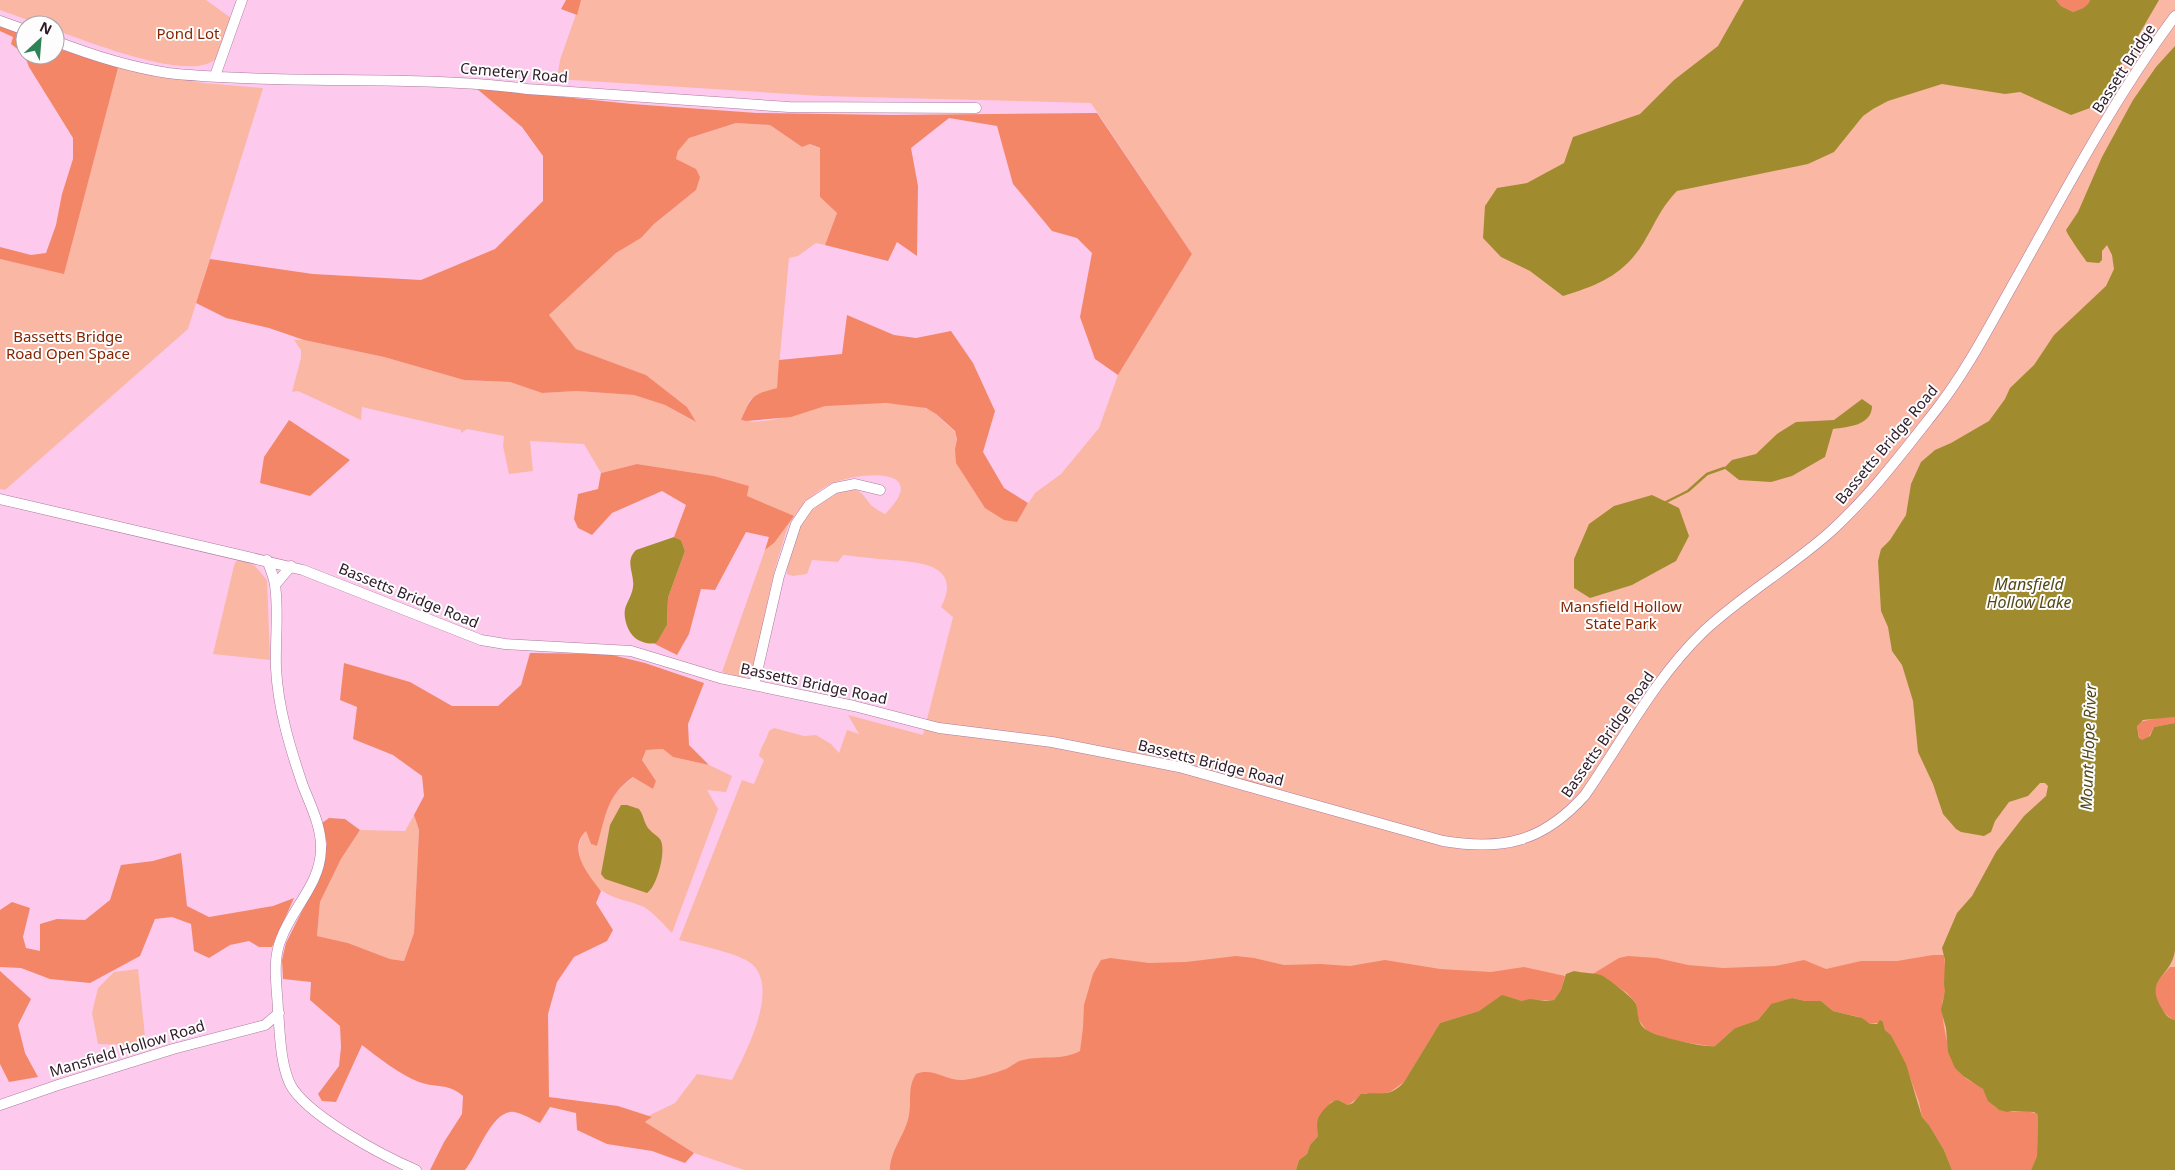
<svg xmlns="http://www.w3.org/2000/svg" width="2175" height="1170" font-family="'Noto Sans',sans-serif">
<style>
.green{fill:#fab7a4}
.forest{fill:#f38667}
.water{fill:#a08c2f}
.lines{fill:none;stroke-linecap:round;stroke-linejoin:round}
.stream{stroke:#a08c2f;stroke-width:2.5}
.river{stroke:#a08c2f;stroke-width:15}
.minor-casing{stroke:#aa7b9d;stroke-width:11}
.minor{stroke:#fff;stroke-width:10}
.labels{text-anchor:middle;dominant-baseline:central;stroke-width:4;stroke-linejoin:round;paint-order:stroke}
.park-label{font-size:15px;fill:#852502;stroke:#fdfdfd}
.street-label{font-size:15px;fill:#2c1927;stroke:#fdfdfd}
.water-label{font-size:16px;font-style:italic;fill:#534817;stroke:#fdfdfd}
</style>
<rect width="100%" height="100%" fill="#fdcaee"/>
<path class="green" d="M 0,0 L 206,0 L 231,18 L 216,59 C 189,83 87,41 55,30 L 55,25 L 42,25 L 0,10 Z
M 581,0 L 2175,0 L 2175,1170 L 744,1170 L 694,1153 L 645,1122 L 652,1117 L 648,1116 L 675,1103 L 697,1074 L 732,1080 C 745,1054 780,989 752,964 C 741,954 695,944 679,940 L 742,780 L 754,784 L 764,760 L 759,756 C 760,748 767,739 769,731 L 774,728 L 804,736 L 816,735 L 831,744 L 839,753 L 847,730 L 859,734 L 848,715 L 923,735 L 953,617 L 941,607 C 966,559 907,562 879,559 C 867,558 855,556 843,555 L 838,562 L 812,560 L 807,574 L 793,576 L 787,574 C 787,562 794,535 800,525 C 808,511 839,484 856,490 C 864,493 866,500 872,506 C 876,509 881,512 885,514 C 932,467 862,471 833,483 C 818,489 804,503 795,515 C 788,523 785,536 782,546 C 768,586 764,629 752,669 L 744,678 L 722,672 L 765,550 L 774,543 L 747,496 L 749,486 L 714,476 L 637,464 L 601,473 L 584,444 L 530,441 L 533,471 L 509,474 L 503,446 L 504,436 L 467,429 L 461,433 L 461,430 L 362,407 L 361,420 L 298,391 L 292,392 L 301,358 L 301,350 L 294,340 L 304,340 L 384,357 L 464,380 L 510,382 L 542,393 L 577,391 L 634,395 L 665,405 L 695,422 L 687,407 L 646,375 L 576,349 L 549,315 L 616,253 L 641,238 L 654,224 L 696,190 L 676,159 L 678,151 L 689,138 L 736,123 L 770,125 L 802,147 L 810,144 L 820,149 L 820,197 L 837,213 L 825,245 L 816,243 L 798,256 L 789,258 L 777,388 L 750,400 L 741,420 C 769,426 797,412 824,406 C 843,402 910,401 927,409 C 935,412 940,418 945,423 C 956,433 959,432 955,449 L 1016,522 L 1035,493 L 1061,474 L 1099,428 L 1118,375 L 1192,254 L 1091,103 L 822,96 L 557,79 L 560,60 Z
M 118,68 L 204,83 L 263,88 L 188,329 L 5,490 L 0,489 L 0,259 L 64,273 Z
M 243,560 L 255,566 L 267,580 L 270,660 L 213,654 L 234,566 L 236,561 Z
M 663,749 L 673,757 L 709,765 L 732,776 L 726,792 L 707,790 L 718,809 L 672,933 C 664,925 654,913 644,907 C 631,901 612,899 601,890 C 583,877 571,848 586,830 L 591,844 L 597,846 C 606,815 605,797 634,777 L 653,789 L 656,781 L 642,760 L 646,750 Z
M 414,815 L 419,830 L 414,933 L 404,961 L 390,959 L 348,943 L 317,936 L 320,902 L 341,859 L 360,830 L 405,831 Z
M 138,969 L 146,1046 L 98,1044 L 92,1013 L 98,988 L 114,972 Z"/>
<path class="forest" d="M 566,0 L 581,0 L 577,15 L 561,9 Z
M 2056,0 L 2090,0 C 2087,8 2080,9 2073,12 L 2061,6 Z
M 0,26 L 25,35 L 25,55 L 55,55 L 55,48 L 103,61 L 118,68 L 64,274 L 0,259 L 0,247 L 31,255 L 46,253 L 56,225 L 62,194 L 73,159 L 73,138 L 29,67 L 24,54 L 11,44 L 13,37 L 0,31 Z
M 476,88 L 632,104 L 757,113 L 893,115 L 1097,113 L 1192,254 L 1118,375 L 1095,359 L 1080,317 L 1092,253 L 1077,238 L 1052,231 L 1013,184 L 997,126 L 949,118 L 911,148 L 918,186 L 917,256 L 897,242 L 888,261 L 825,245 L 837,213 L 820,197 L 820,148 L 810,144 L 802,147 L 770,125 L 736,123 L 689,138 L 678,151 L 676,159 L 696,169 L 700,177 L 696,190 L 654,224 L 641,238 L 616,253 L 549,315 L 576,349 L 646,375 L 687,407 L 696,422 L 665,405 L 634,395 L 577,391 L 542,393 L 510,382 L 464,380 L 384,357 L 304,340 L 269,328 L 226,318 L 196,303 L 210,259 L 313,274 L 421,280 L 495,249 L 543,201 L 543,156 L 522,127 Z
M 847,315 L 894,335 L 916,338 L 951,331 L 973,363 L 995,411 L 983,452 L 1004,488 L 1028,503 L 1017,522 L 1004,520 L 985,508 L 956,463 L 955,449 L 957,439 L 955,431 L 936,414 L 926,408 L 886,403 L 825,406 L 791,417 L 746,421 L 741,420 C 752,396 751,395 777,388 L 779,360 L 842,354 Z
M 289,420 L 350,460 L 310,496 L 260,483 L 264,457 Z
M 637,464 L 714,476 L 749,486 L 747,496 L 794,516 L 774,543 L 765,550 L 769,537 L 746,532 L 715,590 L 701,589 L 689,634 L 677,655 L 653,643 L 657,641 L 667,625 L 668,598 L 685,551 L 681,540 L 674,537 L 686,505 L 662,491 L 612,513 L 592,535 L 578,528 L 574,519 L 578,494 L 598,489 L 601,473 Z
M 530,653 L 608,654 L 645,663 L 704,683 L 688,724 L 689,745 L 709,765 L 673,757 L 663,749 L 646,750 L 642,760 L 656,781 L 653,789 L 633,777 C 606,796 606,816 597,846 L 591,844 L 586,831 C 567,849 588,875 601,891 L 596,903 L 613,930 L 607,941 L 574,957 L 557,982 L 548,1014 L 549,1097 L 618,1106 L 652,1117 L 645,1122 L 694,1153 L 685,1163 L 652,1151 L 607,1144 L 577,1130 L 576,1113 L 550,1107 L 540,1123 C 533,1120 522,1113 514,1112 C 492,1109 478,1155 465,1170 L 430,1170 L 444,1142 L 462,1114 L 463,1096 C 449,1083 436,1088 419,1082 C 399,1074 379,1058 362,1045 L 336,1102 L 322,1101 L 318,1094 L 339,1066 L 341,1047 L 340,1026 L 310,1000 L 311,982 L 283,979 L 282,960 L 286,943 L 319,877 L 327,844 L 322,823 L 329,818 L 345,819 L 360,830 L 341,859 L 320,902 L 317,936 L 348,943 L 390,959 L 404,961 L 414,933 L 419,830 L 414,815 L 424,796 L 422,776 L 393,755 L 353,739 L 357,707 L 340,700 L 344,663 L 410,682 L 452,706 L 498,706 L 521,685 Z
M 2175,717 L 2175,723 L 2154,727 C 2150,733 2149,741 2140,740 L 2137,726 L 2139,722 L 2159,718 Z
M 181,853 L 187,906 L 209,917 L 273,906 L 294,898 L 272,947 L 259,947 L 249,941 L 230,945 L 209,958 L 194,951 L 191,924 L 172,917 L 155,919 L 140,956 L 90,983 L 50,979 L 21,968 L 0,967 L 0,910 L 12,902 L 30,908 L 23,937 L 26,948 L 40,951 L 40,924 L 57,919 L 85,920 L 110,900 L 121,865 L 153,861 Z
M 1933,955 L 1944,955 C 1945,959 1946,990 1945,993 C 1944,997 1942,1000 1942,1004 C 1942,1023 1949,1063 1963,1076 C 1968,1081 1976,1083 1982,1088 C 1987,1093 1989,1101 1995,1107 C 2007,1117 2025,1106 2038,1115 L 2037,1156 L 2031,1170 L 1952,1170 L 1944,1150 L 1929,1125 L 1922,1117 L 1919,1102 L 1904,1061 L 1891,1035 L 1885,1030 L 1883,1022 L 1870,1024 L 1859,1017 L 1833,1011 L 1821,1001 L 1805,1001 L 1792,998 L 1770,1005 L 1758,1020 L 1735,1028 L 1715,1046 L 1710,1046 L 1675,1041 L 1647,1031 L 1638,1019 L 1636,1003 L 1627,993 L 1601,975 L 1591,975 L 1619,958 L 1628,956 L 1657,958 L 1688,965 L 1723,968 L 1775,966 L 1804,960 L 1826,969 L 1861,961 L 1897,961 Z
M 1236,956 L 1254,958 L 1284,965 L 1320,964 L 1350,966 L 1385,960 L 1440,969 L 1491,972 L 1524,967 L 1565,976 L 1561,990 L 1554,1000 L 1522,1001 L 1509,998 L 1494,1001 L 1479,1011 L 1440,1023 L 1404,1082 L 1390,1092 L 1377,1095 L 1365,1093 L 1348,1105 L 1338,1100 L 1331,1102 L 1318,1119 L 1318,1136 L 1310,1145 L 1307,1154 L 1299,1160 L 1296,1170 L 890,1170 C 890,1150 906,1134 909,1115 C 912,1100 907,1088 916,1074 C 932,1067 945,1080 961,1080 C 972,1080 995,1073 1006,1069 C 1012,1066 1017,1061 1023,1060 C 1042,1055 1062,1061 1080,1051 L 1083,1028 L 1084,1005 L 1093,974 L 1101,960 L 1110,958 L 1149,963 L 1186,962 Z
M 2170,967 L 2175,967 L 2175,1020 C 2165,1018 2151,996 2155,986 C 2158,979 2165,973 2170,967 Z
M 0,971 L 31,999 L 18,1025 L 25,1053 L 38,1077 L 9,1082 L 0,1064 Z"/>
<path class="water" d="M 1744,0 L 2056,0 L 2061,6 L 2073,12 C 2080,9 2087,8 2090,0 L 2159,0 L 2098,105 L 2071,115 L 2020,92 L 2005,94 L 1942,84 L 1888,101 L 1873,109 L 1863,116 L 1834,152 L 1808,164 L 1677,191 C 1660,209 1656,222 1644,242 C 1623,276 1598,285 1563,296 L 1530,271 L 1501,257 L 1483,238 L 1485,206 L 1497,188 L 1527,183 L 1564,163 L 1573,137 L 1640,114 L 1674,80 L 1718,46 Z
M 2175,46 L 2175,717 L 2143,720 L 2137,726 L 2139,738 L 2142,740 L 2150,736 L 2154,727 L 2175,723 L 2175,950 C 2172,977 2144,978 2161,1007 C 2165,1014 2167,1018 2175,1020 L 2175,1170 L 2031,1170 L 2037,1156 L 2038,1115 L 2034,1112 L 2013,1111 L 2007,1112 L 1999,1110 L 1988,1101 L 1983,1089 L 1963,1076 L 1955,1068 L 1948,1052 L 1946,1028 L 1941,1010 L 1945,991 L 1944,984 L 1945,960 L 1942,948 L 1957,913 L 1972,896 L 1996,852 L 2024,816 L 2046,796 L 2048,786 L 2045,783 L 2040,783 L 2028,796 L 2009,802 L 1995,821 L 1991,832 L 1984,836 L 1961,832 L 1956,829 L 1943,814 L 1933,784 L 1918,752 L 1913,701 L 1902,665 L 1892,651 L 1888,627 L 1881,611 L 1878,561 L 1881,549 L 1890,540 L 1906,515 L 1911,484 L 1921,462 L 1935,450 L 1951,443 L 1989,421 L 2005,399 L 2010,388 L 2034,365 L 2054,335 L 2106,286 L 2114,269 L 2112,255 L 2107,245 L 2102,251 L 2102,260 L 2099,263 L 2087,262 C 2083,257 2067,234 2066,230 L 2078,212 L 2102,157 L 2133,100 L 2156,67 Z
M 1862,399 L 1872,406 C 1872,425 1849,427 1833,429 L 1825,457 L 1792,476 L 1771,482 L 1739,480 L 1724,468 L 1732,460 L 1756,454 L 1777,434 L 1796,422 L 1834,420 Z
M 1652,495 L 1679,508 L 1689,536 L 1676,561 L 1632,585 L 1590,598 L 1574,588 L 1574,559 L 1589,524 L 1614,506 Z
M 674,537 L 681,540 L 685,551 L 668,598 L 667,625 L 657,642 C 651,645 644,643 638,640 C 629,635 623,620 625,609 C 627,602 632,595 633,587 C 635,574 624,562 636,550 Z
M 621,805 L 627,805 L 639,809 C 644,815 644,825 650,830 C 653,834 659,836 661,841 C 666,852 657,887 647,893 L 605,879 L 601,874 L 610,825 Z
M 1574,971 C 1583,973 1593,973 1601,975 C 1606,977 1635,999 1636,1004 C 1639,1014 1636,1021 1645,1029 C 1653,1036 1704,1048 1715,1046 L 1735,1028 L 1758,1020 L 1771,1004 L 1792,998 L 1805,1001 L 1821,1001 L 1833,1011 L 1862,1018 L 1870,1024 L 1877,1024 L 1880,1020 L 1883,1022 L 1885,1030 L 1891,1035 L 1906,1064 L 1922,1117 L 1929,1125 L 1944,1150 L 1952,1170 L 1296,1170 L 1299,1160 L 1307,1154 L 1310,1145 L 1318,1136 C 1318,1131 1316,1125 1318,1119 C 1320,1113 1331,1100 1338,1100 L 1348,1105 L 1353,1103 L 1361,1094 C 1380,1091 1389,1099 1404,1082 L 1440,1023 L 1479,1011 L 1502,995 L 1522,1001 L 1530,999 L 1545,1001 L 1554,1000 L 1561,990 L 1566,974 Z"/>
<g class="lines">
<path class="stream" d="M 1666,502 L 1688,491 L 1707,474 L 1724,468"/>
<path class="river" d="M 2094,75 L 2114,93"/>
<g class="minor-casing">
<path id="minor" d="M 0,21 L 25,30
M 55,41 C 91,55 129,67 168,73 C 193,76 218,77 243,78 C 338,82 433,77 527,89 L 789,107 L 976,108
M 215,76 L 242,0
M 0,499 L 303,570 L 481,640 L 505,644 L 631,651 L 720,678 L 854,706 L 939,728 L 1052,742 L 1179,767 L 1443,841 C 1503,851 1543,842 1585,795 C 1623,740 1655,678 1704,631 C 1743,595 1789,568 1829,533 C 1869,497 1903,452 1936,410 C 1968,369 1991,323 2016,279 C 2066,190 2114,98 2175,16
M 267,560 C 270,568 274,577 275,585 C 279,611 275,641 276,668 C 278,708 290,748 303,786 C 311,806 322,828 321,850 C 320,885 292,908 281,939 C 272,961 277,986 278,1010 C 280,1033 280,1062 290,1084 C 306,1115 383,1156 416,1170
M 275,585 L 291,566
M 754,685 L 779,576 L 796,524 L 809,505 L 835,488 L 855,484 L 880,490
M 0,1105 L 58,1085 L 173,1049 L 265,1025 L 279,1013"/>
</g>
<use href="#minor" class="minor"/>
</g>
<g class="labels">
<g class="park-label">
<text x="188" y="33">Pond Lot</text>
<text x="68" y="336">Bassetts Bridge<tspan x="68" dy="17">Road Open Space</tspan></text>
<text x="1621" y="606">Mansfield Hollow<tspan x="1621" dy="17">State Park</tspan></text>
</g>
<g class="street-label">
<text transform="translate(2123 68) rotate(-57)">Bassett Bridge</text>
<text transform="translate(514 72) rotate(5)">Cemetery Road</text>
<text transform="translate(1886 444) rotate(-50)">Bassetts Bridge Road</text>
<text transform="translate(409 595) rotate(22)">Bassetts Bridge Road</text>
<text transform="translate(814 683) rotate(12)">Bassetts Bridge Road</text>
<text transform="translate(1607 734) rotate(-55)">Bassetts Bridge Road</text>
<text transform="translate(1211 762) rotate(14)">Bassetts Bridge Road</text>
<text transform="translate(127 1048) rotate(-17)">Mansfield Hollow Road</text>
</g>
<g class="water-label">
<text x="2029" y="584">Mansfield<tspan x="2029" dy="18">Hollow Lake</tspan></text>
<text transform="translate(2088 747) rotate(-88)">Mount Hope River</text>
</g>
</g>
<g transform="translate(40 40) rotate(26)"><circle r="24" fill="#fdfdfd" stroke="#a9a2a7"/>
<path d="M0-4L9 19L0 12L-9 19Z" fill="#2d8356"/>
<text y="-8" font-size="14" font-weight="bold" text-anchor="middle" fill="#2c1927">N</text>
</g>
</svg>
